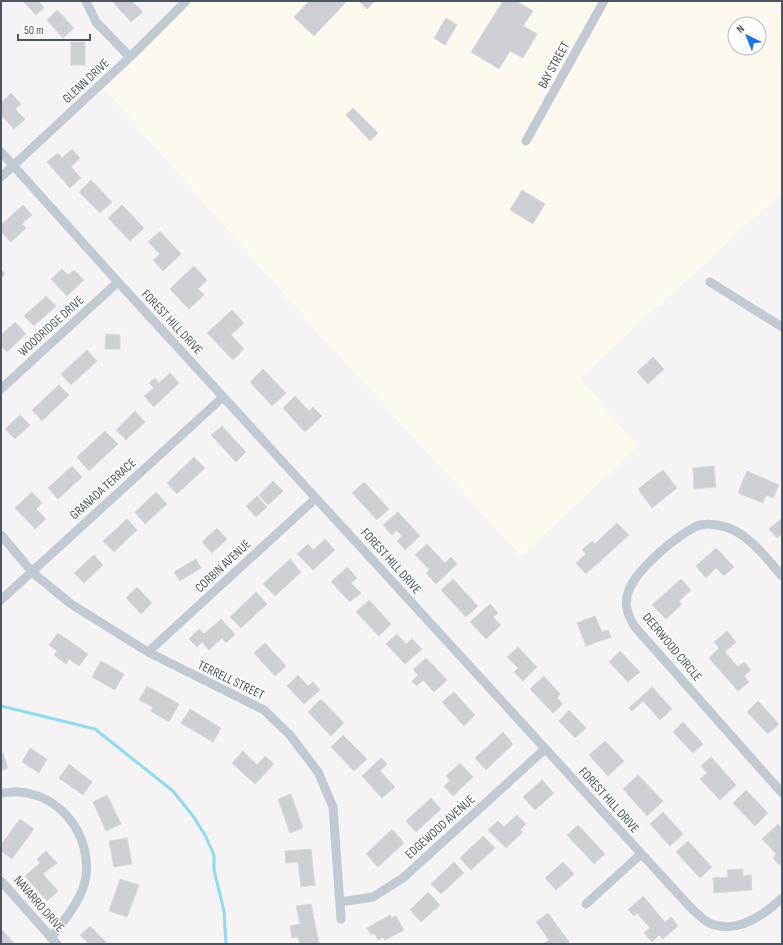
<svg xmlns="http://www.w3.org/2000/svg" width="783" height="945" font-family="'Sofia Sans Condensed',sans-serif">
<style>
.commercial{fill:#fdf9ef;fill-rule:evenodd}
.lines{fill:none;stroke-linecap:round;stroke-linejoin:round}
.stream{stroke:#90daee;stroke-width:3}
.building{fill:#cdcfd5;stroke:#d7d9de}
.minor{stroke:#c1cad2;stroke-width:9}
.labels{text-anchor:middle;dominant-baseline:central;stroke-width:3;stroke-linejoin:round;paint-order:stroke}
.street-label{font-size:13px;fill:#4a5661;stroke:#fff}
</style>
<rect width="100%" height="100%" fill="#f5f3f3"/>
<path class="commercial" d="M 185,1 L 782,1 L 782,193 L 580,378 L 638,447 L 521,556 L 316,331 L 103,88 ZM 735,24 L 759,24 L 759,48 L 735,48 Z"/>
<g class="lines">
<path class="stream" d="M 1,706 L 95,729 L 173,791 L 193,816 L 205,835 L 214,855 L 214,870 L 224,911 L 226,944"/>
</g>
<path class="building" d="M 23,1 L 40,1 L 39,2 L 44,8 L 36,15 Z
M 112,1 L 132,1 L 143,12 L 131,22 Z
M 309,1 L 347,1 L 314,36 L 294,17 Z
M 359,1 L 375,1 L 367,9 Z
M 503,1 L 516,1 L 533,11 L 523,26 L 537,34 L 523,58 L 510,51 L 499,69 L 471,52 Z
M 57,10 L 74,28 L 63,38 L 47,20 Z
M 446,18 L 457,25 L 445,45 L 434,38 Z
M 71,42 L 85,42 L 85,65 L 71,65 Z
M 11,93 L 21,104 L 15,109 L 25,119 L 14,129 L 1,115 L 1,103 Z
M 353,108 L 378,133 L 370,141 L 346,115 Z
M 72,149 L 80,158 L 71,167 L 81,178 L 70,188 L 47,162 L 58,153 L 62,158 Z
M 91,180 L 112,202 L 100,213 L 79,192 Z
M 522,190 L 545,204 L 533,224 L 510,210 Z
M 23,205 L 32,215 L 22,224 L 26,228 L 11,242 L 1,232 L 1,225 Z
M 122,205 L 144,228 L 130,241 L 108,218 Z
M 160,231 L 181,254 L 163,271 L 153,260 L 160,254 L 148,242 Z
M 194,266 L 207,280 L 198,289 L 204,295 L 189,309 L 170,289 Z
M 1,269 L 5,274 L 1,278 Z
M 62,269 L 68,275 L 74,270 L 84,280 L 67,296 L 51,279 Z
M 46,296 L 56,306 L 34,326 L 24,316 Z
M 232,310 L 244,323 L 231,335 L 244,349 L 233,360 L 207,333 Z
M 15,322 L 26,334 L 7,352 L 1,346 L 1,340 L 3,338 L 1,335 Z
M 106,334 L 120,335 L 120,349 L 105,349 Z
M 87,350 L 97,361 L 71,385 L 61,374 Z
M 653,357 L 664,369 L 648,384 L 637,372 Z
M 263,369 L 286,393 L 272,406 L 250,382 Z
M 170,373 L 179,383 L 154,407 L 144,396 L 154,388 L 149,383 L 155,378 L 159,383 Z
M 59,385 L 69,395 L 42,421 L 32,410 Z
M 295,396 L 309,411 L 313,407 L 322,416 L 305,432 L 283,408 Z
M 135,411 L 145,422 L 126,440 L 116,430 Z
M 20,415 L 30,425 L 15,439 L 5,429 Z
M 222,426 L 246,452 L 236,462 L 211,435 Z
M 105,431 L 118,444 L 89,471 L 77,457 Z
M 194,457 L 205,468 L 177,494 L 167,483 Z
M 72,466 L 82,477 L 58,499 L 48,488 Z
M 714,466 L 716,487 L 694,489 L 693,468 Z
M 663,470 L 677,488 L 652,508 L 638,489 Z
M 747,471 L 779,485 L 773,498 L 766,495 L 763,503 L 738,493 Z
M 273,481 L 283,491 L 268,505 L 259,495 Z
M 364,482 L 389,509 L 377,520 L 352,493 Z
M 32,492 L 42,503 L 36,509 L 46,519 L 35,529 L 15,508 Z
M 156,492 L 167,504 L 145,524 L 135,512 Z
M 257,496 L 267,507 L 256,517 L 246,506 Z
M 398,512 L 420,536 L 405,550 L 397,541 L 402,536 L 396,530 L 392,535 L 383,525 Z
M 782,518 L 782,534 L 777,538 L 769,529 Z
M 127,519 L 137,530 L 114,552 L 103,541 Z
M 617,523 L 629,535 L 586,574 L 576,563 L 586,554 L 582,550 L 592,541 L 595,544 Z
M 217,528 L 227,539 L 212,553 L 202,542 Z
M 325,539 L 335,550 L 313,570 L 297,554 L 308,544 L 313,550 Z
M 427,544 L 445,563 L 451,557 L 457,564 L 436,584 L 426,573 L 430,570 L 415,555 Z
M 716,548 L 734,567 L 724,576 L 716,568 L 706,578 L 696,566 Z
M 94,555 L 103,565 L 84,583 L 74,573 Z
M 196,559 L 201,568 L 180,581 L 174,572 Z
M 290,559 L 301,572 L 275,596 L 263,584 Z
M 347,567 L 357,578 L 351,583 L 361,593 L 350,602 L 331,582 Z
M 453,579 L 478,606 L 466,617 L 441,590 Z
M 681,579 L 691,590 L 679,601 L 682,604 L 666,619 L 652,605 Z
M 137,587 L 152,603 L 141,614 L 126,598 Z
M 256,592 L 267,604 L 241,628 L 230,617 Z
M 369,600 L 391,624 L 379,636 L 356,612 Z
M 490,604 L 498,613 L 493,617 L 501,625 L 486,639 L 470,622 Z
M 595,616 L 602,632 L 608,630 L 611,637 L 586,646 L 577,623 Z
M 221,619 L 235,634 L 226,643 L 222,638 L 209,650 L 202,642 L 197,647 L 189,639 L 199,629 L 204,634 Z
M 727,631 L 736,642 L 725,652 L 738,667 L 744,662 L 751,670 L 744,676 L 749,682 L 738,691 L 709,658 L 719,648 L 714,642 Z
M 58,633 L 88,654 L 79,666 L 69,659 L 66,664 L 54,655 L 57,651 L 49,645 Z
M 397,634 L 406,644 L 412,639 L 422,649 L 405,664 L 386,644 Z
M 265,643 L 286,666 L 275,676 L 254,653 Z
M 518,647 L 537,667 L 523,681 L 514,672 L 518,668 L 507,657 Z
M 620,651 L 640,672 L 628,682 L 609,662 Z
M 426,658 L 447,680 L 434,692 L 423,680 L 417,686 L 412,681 L 418,675 L 413,670 Z
M 101,661 L 124,674 L 115,690 L 92,677 Z
M 298,675 L 308,686 L 313,682 L 320,690 L 304,704 L 287,686 Z
M 544,676 L 560,694 L 557,698 L 563,704 L 553,713 L 530,689 Z
M 147,686 L 179,704 L 169,722 L 151,711 L 153,707 L 139,700 Z
M 652,687 L 672,709 L 660,720 L 643,701 L 632,711 L 629,708 Z
M 454,692 L 475,715 L 464,726 L 442,702 Z
M 321,699 L 344,723 L 331,736 L 308,712 Z
M 758,701 L 779,724 L 768,734 L 747,712 Z
M 190,709 L 221,728 L 213,742 L 181,723 Z
M 569,710 L 586,728 L 575,738 L 559,721 Z
M 683,722 L 703,744 L 693,753 L 673,732 Z
M 503,732 L 513,744 L 486,770 L 475,758 Z
M 343,735 L 367,759 L 354,771 L 331,747 Z
M 605,741 L 624,761 L 608,776 L 589,755 Z
M 30,748 L 47,759 L 39,773 L 22,762 Z
M 243,751 L 257,765 L 265,756 L 274,764 L 255,784 L 232,763 Z
M 3,753 L 8,768 L 1,771 L 1,754 Z
M 711,757 L 736,785 L 720,800 L 700,779 L 707,773 L 701,766 Z
M 381,758 L 387,764 L 380,771 L 395,787 L 382,798 L 362,776 Z
M 460,763 L 473,777 L 453,796 L 444,786 L 450,781 L 446,776 Z
M 69,764 L 92,782 L 83,795 L 59,778 Z
M 638,775 L 663,801 L 647,816 L 623,789 Z
M 542,780 L 554,793 L 535,810 L 523,797 Z
M 746,790 L 768,813 L 755,826 L 733,803 Z
M 291,794 L 303,828 L 290,833 L 278,799 Z
M 107,795 L 121,824 L 106,831 L 93,802 Z
M 431,798 L 441,809 L 416,832 L 406,821 Z
M 663,812 L 683,834 L 670,846 L 650,824 Z
M 517,815 L 526,824 L 520,830 L 523,832 L 506,848 L 488,830 L 498,821 L 504,827 Z
M 20,819 L 34,829 L 12,859 L 1,851 L 1,845 Z
M 778,824 L 782,829 L 782,863 L 779,865 L 773,858 L 776,854 L 762,839 Z
M 578,825 L 605,854 L 594,864 L 567,835 Z
M 392,829 L 404,843 L 378,867 L 366,854 Z
M 483,836 L 495,848 L 471,870 L 460,858 Z
M 127,838 L 132,864 L 114,867 L 109,841 Z
M 688,841 L 712,867 L 700,878 L 676,852 Z
M 311,849 L 315,885 L 301,887 L 298,862 L 286,863 L 285,851 Z
M 46,851 L 57,863 L 43,874 L 58,891 L 47,901 L 25,876 L 40,863 L 37,859 Z
M 454,862 L 464,873 L 441,894 L 431,884 Z
M 563,862 L 574,874 L 556,890 L 545,878 Z
M 743,869 L 743,876 L 751,875 L 752,890 L 714,893 L 713,878 L 728,877 L 727,870 Z
M 120,879 L 139,885 L 127,917 L 109,911 Z
M 428,892 L 440,905 L 421,922 L 410,910 Z
M 643,896 L 665,922 L 671,917 L 678,926 L 663,939 L 659,935 L 652,942 L 644,933 L 650,928 L 637,913 L 634,916 L 628,910 Z
M 311,904 L 319,944 L 300,944 L 298,937 L 292,938 L 290,926 L 300,924 L 296,906 Z
M 548,913 L 569,942 L 566,944 L 543,944 L 549,940 L 536,922 Z
M 390,915 L 391,918 L 396,916 L 404,930 L 385,940 L 383,937 L 378,940 L 374,933 L 371,935 L 367,928 Z
M 90,926 L 108,944 L 89,944 L 80,935 Z
M 1,929 L 15,944 L 1,944 Z"/>
<g class="lines">
<path class="minor" d="M 86,1 L 96,22 L 130,57
M 526,141 L 604,1
M 1,152 L 118,282 L 692,909 C 697,913 703,920 709,923 C 736,935 764,915 782,898
M 1,177 L 130,57 L 186,1
M 710,282 L 782,327
M 1,389 L 118,282
M 1,535 L 32,572 L 71,604 L 148,652 L 264,710 L 290,735 L 318,772 L 333,807 L 341,919
M 782,576 C 765,557 748,532 722,526 C 713,524 703,523 695,527 C 675,537 637,569 629,590 C 623,604 628,616 635,627 L 782,793
M 1,600 L 223,397
M 148,652 L 316,498
M 1,793 C 7,793 14,791 19,792 C 61,795 91,835 86,876 C 83,899 64,920 51,938
M 1,881 L 57,944
M 340,902 L 373,897 L 403,878 L 545,749
M 586,904 L 641,854"/>
</g>
<g class="labels">
<g class="street-label">
<text transform="translate(554 65) rotate(-61)">BAY STREET</text>
<text transform="translate(86 81) rotate(-43)">GLENN DRIVE</text>
<text transform="translate(172 322) rotate(47)">FOREST HILL DRIVE</text>
<text transform="translate(51 326) rotate(-42)">WOODRIDGE DRIVE</text>
<text transform="translate(103 489) rotate(-42)">GRANADA TERRACE</text>
<text transform="translate(391 561) rotate(48)">FOREST HILL DRIVE</text>
<text transform="translate(223 566) rotate(-43)">CORBIN AVENUE</text>
<text transform="translate(672 647) rotate(50)">DEERWOOD CIRCLE</text>
<text transform="translate(231 680) rotate(26)">TERRELL STREET</text>
<text transform="translate(609 800) rotate(48)">FOREST HILL DRIVE</text>
<text transform="translate(440 827) rotate(-42)">EDGEWOOD AVENUE</text>
<text transform="translate(39 904) rotate(49)">NAVARRO DRIVE</text>
</g>
</g>
<rect width="783" height="945" fill="none" stroke="#4a5661" stroke-width="4"/>
<g transform="translate(747 36) rotate(317)"><circle r="19" fill="#ffffff" stroke="#b7bbc0"/>
<path d="M0-3L7 15L0 10L-7 15Z" fill="#1a73e8"/>
<text y="-6" font-size="11" font-weight="bold" text-anchor="middle" fill="#4a5661">N</text>
</g>
<path d="M18 34v6h72v-6" fill="none" stroke="#4a5661" stroke-width="2"/>
<text x="24" y="34" font-size="12" fill="#4a5661" stroke="#ffffff" stroke-width="3" paint-order="stroke">50 m</text>
</svg>
